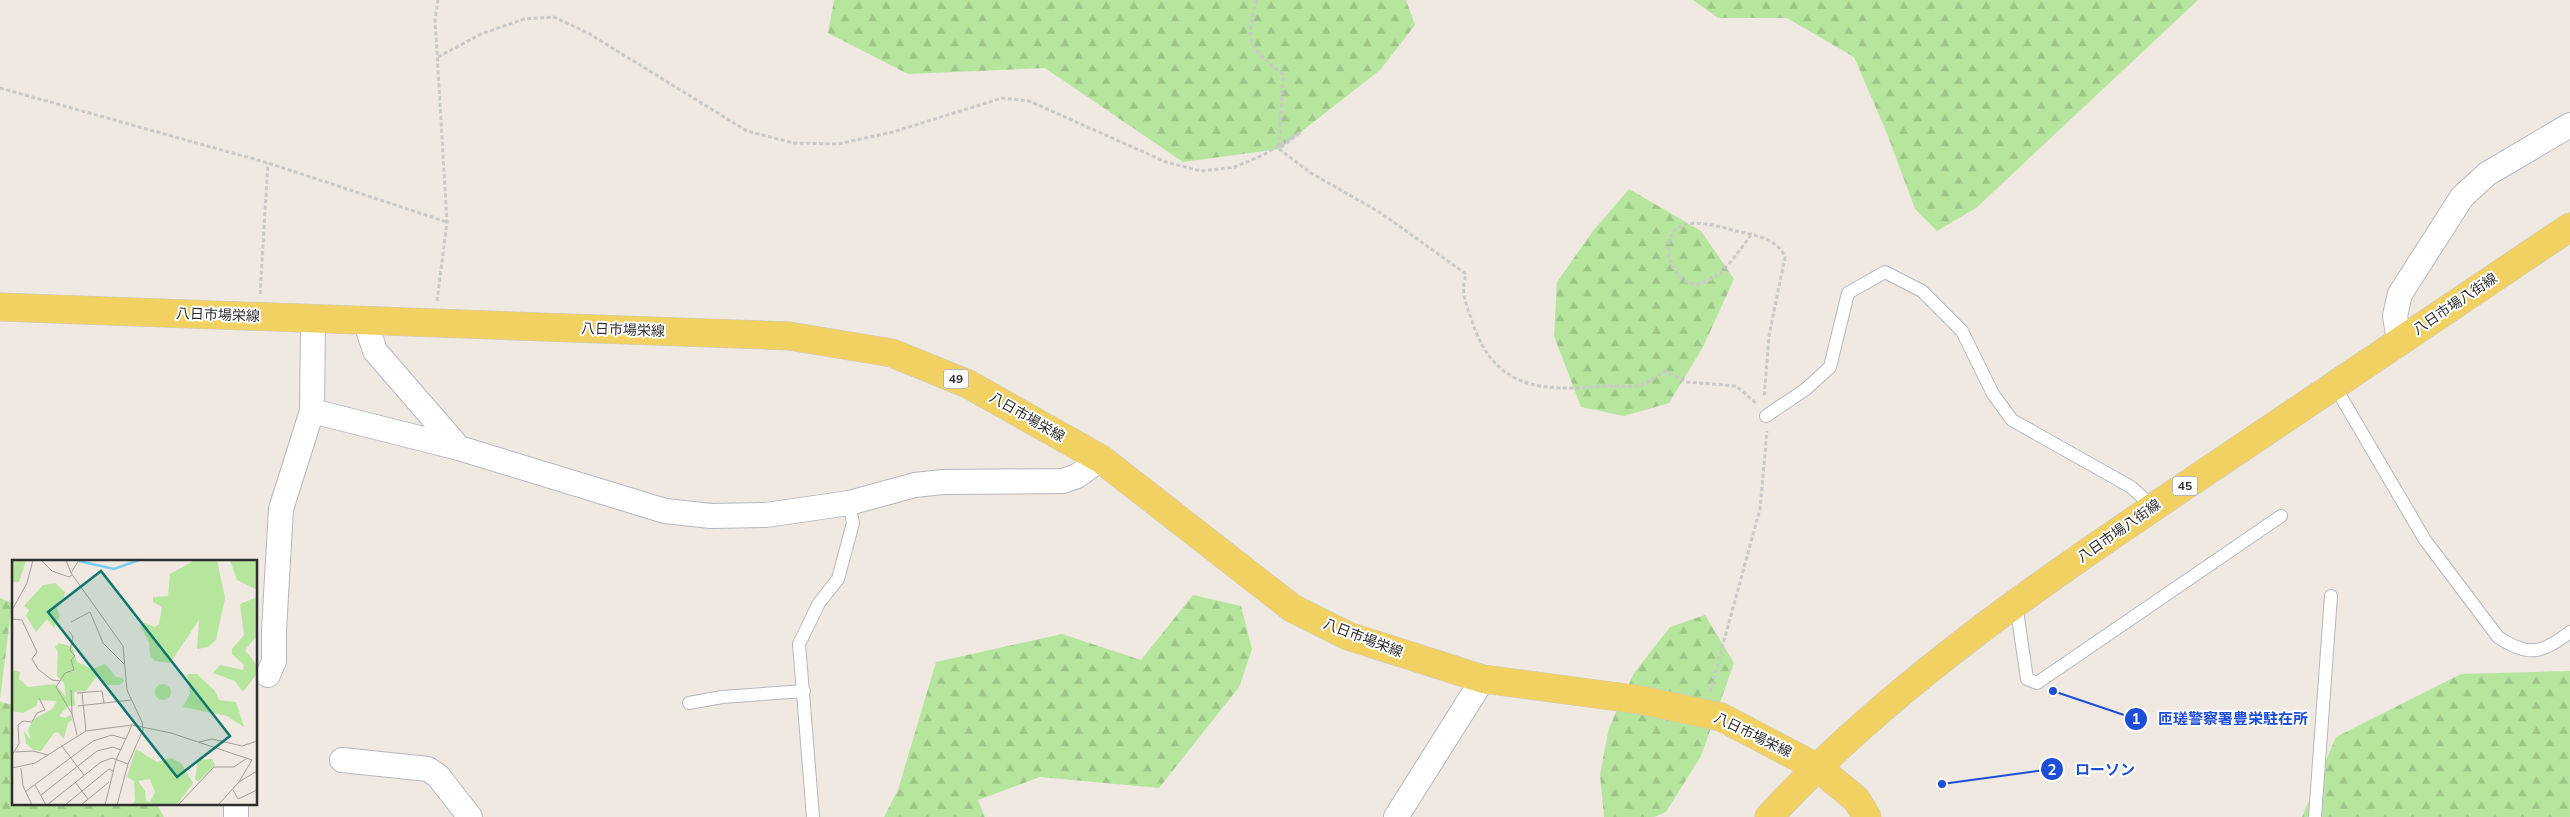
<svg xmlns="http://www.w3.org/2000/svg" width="2570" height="817" font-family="'Nunito Sans','Noto Sans JP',sans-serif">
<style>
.forest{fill:url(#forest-firs)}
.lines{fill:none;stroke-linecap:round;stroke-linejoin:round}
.service-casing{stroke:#b4b7c1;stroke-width:14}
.minor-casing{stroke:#b4b7c1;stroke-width:26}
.primary-casing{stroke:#c9c9c9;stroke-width:29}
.path{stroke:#c9c9c9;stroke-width:3;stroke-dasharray:4 2.5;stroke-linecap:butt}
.service{stroke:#fff;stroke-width:12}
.minor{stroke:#fff;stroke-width:24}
.primary{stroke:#f2d163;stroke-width:28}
.labels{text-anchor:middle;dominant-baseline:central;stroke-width:4;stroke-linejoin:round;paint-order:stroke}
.shield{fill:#fff;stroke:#6d6d6d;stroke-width:1}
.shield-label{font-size:12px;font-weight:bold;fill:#2e2e2e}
.street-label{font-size:14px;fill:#2e2e2e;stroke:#fff}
.inset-river{fill:none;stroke:#75cff0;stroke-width:2.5}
.inset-road{fill:none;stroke:#a29e99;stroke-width:1}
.view{fill:#0f766e;fill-opacity:0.15;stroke:#0f766e;stroke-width:2.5}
.inset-edge{fill:none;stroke:#2e2e2e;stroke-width:2.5}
.leader{fill:none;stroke:#1d4ed8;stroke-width:2}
.callout-dot{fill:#1d4ed8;stroke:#fff;stroke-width:2}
.mark-label{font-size:15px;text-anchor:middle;font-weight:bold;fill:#fff}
.callout-label{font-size:15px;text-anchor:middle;font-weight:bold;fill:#1d4ed8;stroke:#fff;stroke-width:4;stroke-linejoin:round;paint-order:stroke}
</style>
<defs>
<pattern id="forest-firs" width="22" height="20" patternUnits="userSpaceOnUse" patternTransform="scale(1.25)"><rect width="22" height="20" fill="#b6e59e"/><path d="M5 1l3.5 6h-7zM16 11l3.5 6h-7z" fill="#9dc588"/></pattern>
</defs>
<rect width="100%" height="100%" fill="#efe9e1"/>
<path class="forest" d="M 834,0 L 1406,0 L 1415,25 L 1380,70 L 1279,149 L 1183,162 L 1045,68 L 908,74 L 828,33 Z
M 1693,0 L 2198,0 L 1976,208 L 1937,231 L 1915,209 L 1888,136 L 1854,57 L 1787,18 L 1718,18 Z
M 1629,189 L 1701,231 L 1734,279 L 1703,347 L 1669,403 L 1624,416 L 1581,407 L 1554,336 L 1557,282 L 1593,231 Z
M 1193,595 L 1241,606 L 1252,649 L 1239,687 L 1159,788 L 1040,777 L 978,800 L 985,817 L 884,817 L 898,790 L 936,662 L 1062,634 L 1141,660 Z
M 0,598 L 12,603 L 0,699 Z
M 1705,615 L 1734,663 L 1701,756 L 1666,812 L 1654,817 L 1604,817 L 1600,774 L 1609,728 L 1634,673 L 1670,627 Z
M 2570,671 L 2570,817 L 2302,817 L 2336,737 L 2461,674 Z
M 0,702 L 14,705 L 14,803 L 156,803 L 164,817 L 0,817 Z"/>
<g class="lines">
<g class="service-casing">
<path id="service" d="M 2334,385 L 2425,540 L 2498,637 C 2528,657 2542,654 2570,632
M 1766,416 L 1806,389 L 1830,367 L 1848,293 L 1885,272 L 1922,291 L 1962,331 L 1993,394 L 2012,420 L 2131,487 L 2153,507
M 2016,604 L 2027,679 L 2037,683 L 2281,516
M 689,703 L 722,697 L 804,691
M 813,817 L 799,644 L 819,603 L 838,579 L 853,523 L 849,503
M 2315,817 L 2331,596"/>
</g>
<g class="minor-casing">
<path id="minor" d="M 365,320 L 375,351 L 459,448
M 2399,341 L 2395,316 L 2400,294 L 2462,197 L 2487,174 L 2570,125
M 312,411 L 459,448 L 665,511 L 711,516 L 766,515 L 849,503 L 915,485 L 943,482 L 1063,481 L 1077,476 L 1101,459
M 268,675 L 274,661 L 274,630 L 281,509 L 312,411 L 313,318
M 342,760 L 428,769 L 438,776 L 470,817
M 236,803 L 236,817
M 1396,817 L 1483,679"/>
</g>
<g class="primary-casing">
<path id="primary" d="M 0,307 L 789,336 L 892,353 L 968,384 L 1101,459 L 1292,608 L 1348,636 L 1483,679 L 1641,700 L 1721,717 L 1818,768 L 1856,799 L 1867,817
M 1769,817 C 1890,686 2041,583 2188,484 C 2315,398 2442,312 2570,227"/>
</g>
<path class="path" d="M 1257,0 C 1244,44 1250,47 1283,75 L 1279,146
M 438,57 L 481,34 L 524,19 L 554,17 L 588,33 L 747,131 L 794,143 L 838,144 L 893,132 L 1002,98 L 1029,101 L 1166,162 L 1201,171 L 1235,167 L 1263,155 L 1301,132 L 1279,149
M 0,88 L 268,163 L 447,222
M 1279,149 L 1311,173 L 1381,213 L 1466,274 C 1460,294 1466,302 1472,321 C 1494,389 1541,392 1603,386 C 1615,385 1630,388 1642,385 C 1649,382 1657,376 1665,371 L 1687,382 L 1736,386 L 1756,403
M 1751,235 C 1739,251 1725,273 1706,282 C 1673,296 1653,235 1683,225 C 1699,220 1721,227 1736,231 C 1754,235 1777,238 1785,257 L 1769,336 L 1764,398
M 260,294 L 268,163
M 437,301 L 447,222 L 435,19 L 438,0
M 1710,692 L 1760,509 L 1767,431"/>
<use href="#service" class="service"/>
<use href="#minor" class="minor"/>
<use href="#primary" class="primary"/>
</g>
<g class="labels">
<g class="shield">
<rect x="943.5" y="369.5" width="25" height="19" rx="4"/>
<rect x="2172.5" y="476.5" width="25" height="19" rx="4"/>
</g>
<g class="shield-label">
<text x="956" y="379">49</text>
<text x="2185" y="486">45</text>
</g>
<g class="street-label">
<text transform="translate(2455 304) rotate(-34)">八日市場八街線</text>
<text transform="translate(218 315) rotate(2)">八日市場栄線</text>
<text transform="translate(623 330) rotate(2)">八日市場栄線</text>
<text transform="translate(1027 417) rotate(30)">八日市場栄線</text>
<text transform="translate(2119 531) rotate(-35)">八日市場八街線</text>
<text transform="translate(1363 638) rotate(21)">八日市場栄線</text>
<text transform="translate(1753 735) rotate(26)">八日市場栄線</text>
</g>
</g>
<g transform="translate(12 560)">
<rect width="245" height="245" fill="#efe9e1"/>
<path d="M 0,0 L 14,0 L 7,22 L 0,22 ZM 183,0 L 205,0 L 213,38 L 204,80 L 196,87 L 185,89 L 187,60 L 158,103 L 143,101 L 138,95 L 137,82 L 128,66 L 133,63 L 143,67 L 147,64 L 150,47 L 141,42 L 141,37 L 156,36 L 158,14 ZM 218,0 L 245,0 L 245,30 L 225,20 ZM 43,23 L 53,32 L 51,42 L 44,46 L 48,56 L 42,68 L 35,59 L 24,72 L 14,56 L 17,50 L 12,46 L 31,25 ZM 245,37 L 244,77 L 233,90 L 245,105 L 244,115 L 231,132 L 223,121 L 201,113 L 208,105 L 231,110 L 232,105 L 220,94 L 220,89 L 232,75 L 228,44 ZM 47,83 L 60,87 L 65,102 L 80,109 L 93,104 L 104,117 L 110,118 L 112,121 L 107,125 L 96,125 L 86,114 L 74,131 L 62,132 L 63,146 L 56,146 L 47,156 L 53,158 L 59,155 L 60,160 L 56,163 L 52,179 L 46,172 L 42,173 L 29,191 L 22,190 L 14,184 L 12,171 L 19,180 L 16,170 L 21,160 L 40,149 L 45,141 L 26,140 L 24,146 L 11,153 L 0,151 L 0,110 L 8,112 L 7,119 L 16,127 L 43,124 L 54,137 L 52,123 L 45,116 L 46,92 L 43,87 ZM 175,114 L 185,114 L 203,131 L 207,140 L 224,142 L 232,167 L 215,156 L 171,147 L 178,133 ZM143 132a8 8 0 1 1 16 0a8 8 0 1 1-16 0ZM 124,189 L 145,202 L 159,198 L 169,203 L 181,223 L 167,242 L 163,245 L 120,245 L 123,240 L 122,221 L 115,217 ZM 138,219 L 143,232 L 138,242 L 134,241 L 133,231 L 126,221 ZM 200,199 L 203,205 L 186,222 L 183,219 L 186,200 Z" fill="#b6e59e" fill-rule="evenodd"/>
<path class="inset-river" d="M 67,1 L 102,9 L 127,0"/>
<path class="inset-road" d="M 29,0 L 40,11 L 57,17 L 60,15M 54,0 L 59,13 L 111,86 L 115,130 L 130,162 L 131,170 L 116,204 L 105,245M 59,13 L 67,0M 0,50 L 15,23 L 21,0M 78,52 L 91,83 L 112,104M 0,59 L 10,60 L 25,92 L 20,99 L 26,109 L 40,120 L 48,121 L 44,127 L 60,154 L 65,175M 59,62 L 78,52M 48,121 L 53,113 L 62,110 L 59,100 L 63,96 L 58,90 L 61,77 L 57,71M 59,130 L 60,154M 65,133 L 90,131 L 92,143M 70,133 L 74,171M 66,146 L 119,140M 6,165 L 11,161 L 20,162 L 25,153 L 33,150 L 27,138M 187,182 L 200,179 L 230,186 L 245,181M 49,185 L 72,215M 3,192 L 21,191 L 36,195M 0,195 L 7,184 L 6,165M 0,208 L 23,203 L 74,171 L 120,165 L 159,173 L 240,200 L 227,222M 9,208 L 11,226 L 20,245M 63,222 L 76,239M 23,225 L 34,245M 221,230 L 226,239 L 245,230M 13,232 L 81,181 L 100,175 L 114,179M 29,235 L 85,191 L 101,187 L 109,190M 35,245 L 89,202 L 100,198 L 116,204M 53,245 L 97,209 L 101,211M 69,245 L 97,222M 93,245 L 104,200 L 120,165M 166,245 L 202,207 L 222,207 L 235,198M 206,245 L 227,222 L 245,211"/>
<path class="view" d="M 89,11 L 218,176 L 165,217 L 36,52 Z"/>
<rect width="245" height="245" class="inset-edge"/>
</g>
<path class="leader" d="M2053 691L2136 719M1942 784L2052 769"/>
<g class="callout-dot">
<circle cx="2053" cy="691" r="5"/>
<circle cx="1942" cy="784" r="5"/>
<circle cx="2136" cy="719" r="12"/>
<circle cx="2052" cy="769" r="12"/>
</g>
<g class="mark-label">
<text x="2136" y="724">1</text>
<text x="2052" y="775">2</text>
</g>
<g class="callout-label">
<text x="2233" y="724">匝瑳警察署豊栄駐在所</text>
<text x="2105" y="775">ローソン</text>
</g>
</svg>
